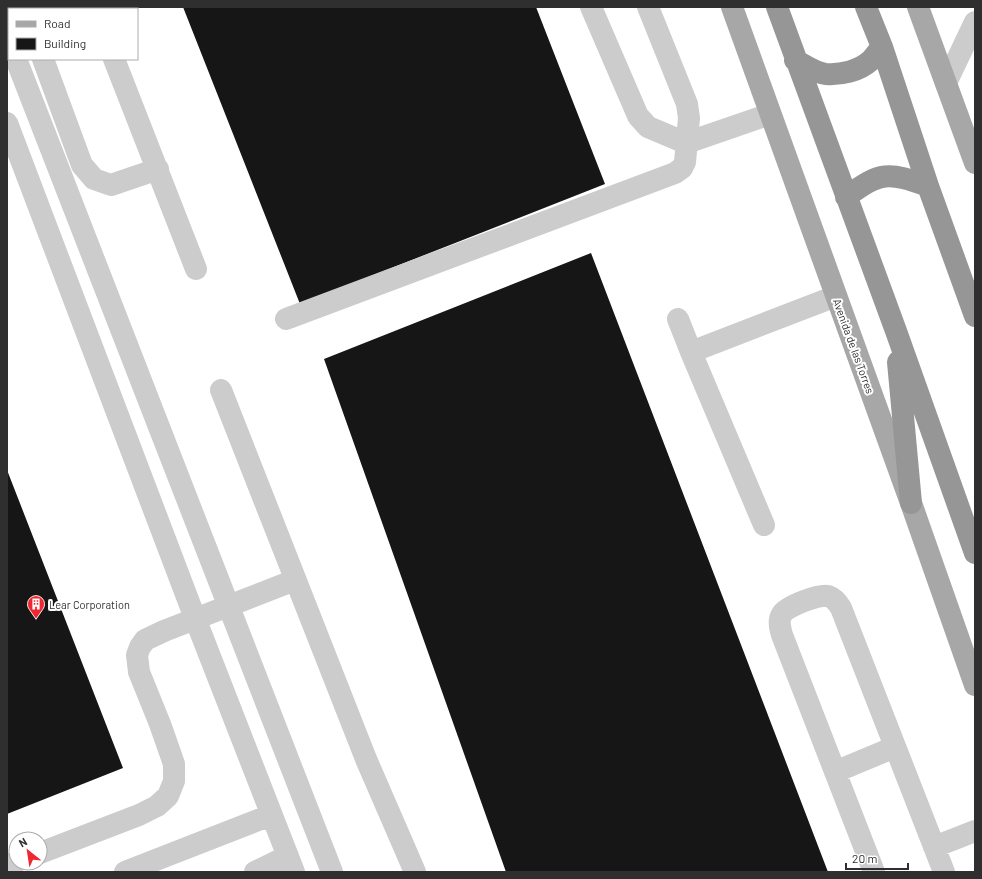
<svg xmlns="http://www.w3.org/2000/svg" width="982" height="879" font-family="Barlow,sans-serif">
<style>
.building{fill:#161616}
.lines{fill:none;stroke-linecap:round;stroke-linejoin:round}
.minor{stroke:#ccc;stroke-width:22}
.major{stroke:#a7a7a7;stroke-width:22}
.highway{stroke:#969696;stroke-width:22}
.labels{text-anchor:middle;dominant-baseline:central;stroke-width:4;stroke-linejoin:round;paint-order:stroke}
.street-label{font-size:11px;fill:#2f2f2f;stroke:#fff}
.poi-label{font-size:11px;fill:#2f2f2f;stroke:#fff;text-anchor:start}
</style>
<rect width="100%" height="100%" fill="#fff"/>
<path class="building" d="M 183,7 L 536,7 L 605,184 L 300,304 Z
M 591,253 L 828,872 L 506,872 L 324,359 Z
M 7,470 L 123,768 L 7,814 Z"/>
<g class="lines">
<path class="minor" d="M 24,7 L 25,9
M 94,7 L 95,9
M 591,7 L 638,116 L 648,127 L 686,143 L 770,114
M 7,35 L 9,40
M 16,59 L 332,872
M 43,59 L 82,165 L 94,179 L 111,185 L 158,169
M 114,59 L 196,269
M 946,83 L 975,22
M 7,123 L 195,618 L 294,872
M 286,319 L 675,173 L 682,168 L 685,162 L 689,118 L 687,104 L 648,7
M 678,319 L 691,352 L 764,525
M 691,352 L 836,296
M 221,390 L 366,759 L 415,872
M 835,772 L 895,747
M 934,847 L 975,831
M 40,853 L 139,815 L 157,806 L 168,796 L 174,781 L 174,764 L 160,724 L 139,672 L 137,655 L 140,647 L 145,640 L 164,631 L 295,580
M 7,865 L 16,862
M 125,872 L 271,815
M 255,872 L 288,856
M 874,872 L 782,635 C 780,628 778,620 782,614 C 787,606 819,594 828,596 C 834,598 838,603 841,608 L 944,872"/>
<path class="major" d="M 732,7 L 911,503 L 975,685
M 918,7 L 975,163"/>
<path class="highway" d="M 777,7 L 896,331 L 975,553
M 866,7 L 882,47 L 928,186 L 975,316
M 795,60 C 805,65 815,73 826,74 C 841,75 859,71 870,61 C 874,57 878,51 882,47
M 846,197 C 881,171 888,172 928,186
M 898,362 L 911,503"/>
</g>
<defs>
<g id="building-pin" transform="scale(0.9)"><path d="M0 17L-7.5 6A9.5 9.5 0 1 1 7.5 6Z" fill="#ef2730" stroke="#fff"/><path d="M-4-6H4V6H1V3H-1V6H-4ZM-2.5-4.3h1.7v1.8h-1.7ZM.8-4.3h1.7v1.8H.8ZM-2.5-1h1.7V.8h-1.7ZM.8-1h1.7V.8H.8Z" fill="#fff"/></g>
</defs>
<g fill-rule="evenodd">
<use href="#building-pin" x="36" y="604"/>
</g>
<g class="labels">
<g class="street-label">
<text transform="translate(854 346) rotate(70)">Avenida de las Torres</text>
</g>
<g class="poi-label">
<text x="49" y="604">Lear Corporation</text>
</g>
</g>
<rect width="982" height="879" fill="none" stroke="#2f2f2f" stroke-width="16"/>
<rect x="8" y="8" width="130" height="52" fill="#ffffff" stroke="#acacac"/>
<rect x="16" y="21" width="20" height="6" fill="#a7a7a7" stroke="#acacac"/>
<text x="44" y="28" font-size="12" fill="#2f2f2f">Road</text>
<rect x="16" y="38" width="20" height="12" fill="#161616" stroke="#acacac"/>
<text x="44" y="48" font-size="12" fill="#2f2f2f">Building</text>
<g transform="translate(28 851) rotate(330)"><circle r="19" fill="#ffffff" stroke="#acacac"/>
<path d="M0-3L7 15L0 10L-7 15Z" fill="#ef2730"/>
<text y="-6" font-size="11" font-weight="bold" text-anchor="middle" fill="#2f2f2f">N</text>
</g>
<path d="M846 863v6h62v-6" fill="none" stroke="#2f2f2f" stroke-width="2"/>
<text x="852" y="863" font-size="12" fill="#2f2f2f" stroke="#ffffff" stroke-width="3" paint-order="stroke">20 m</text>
</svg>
